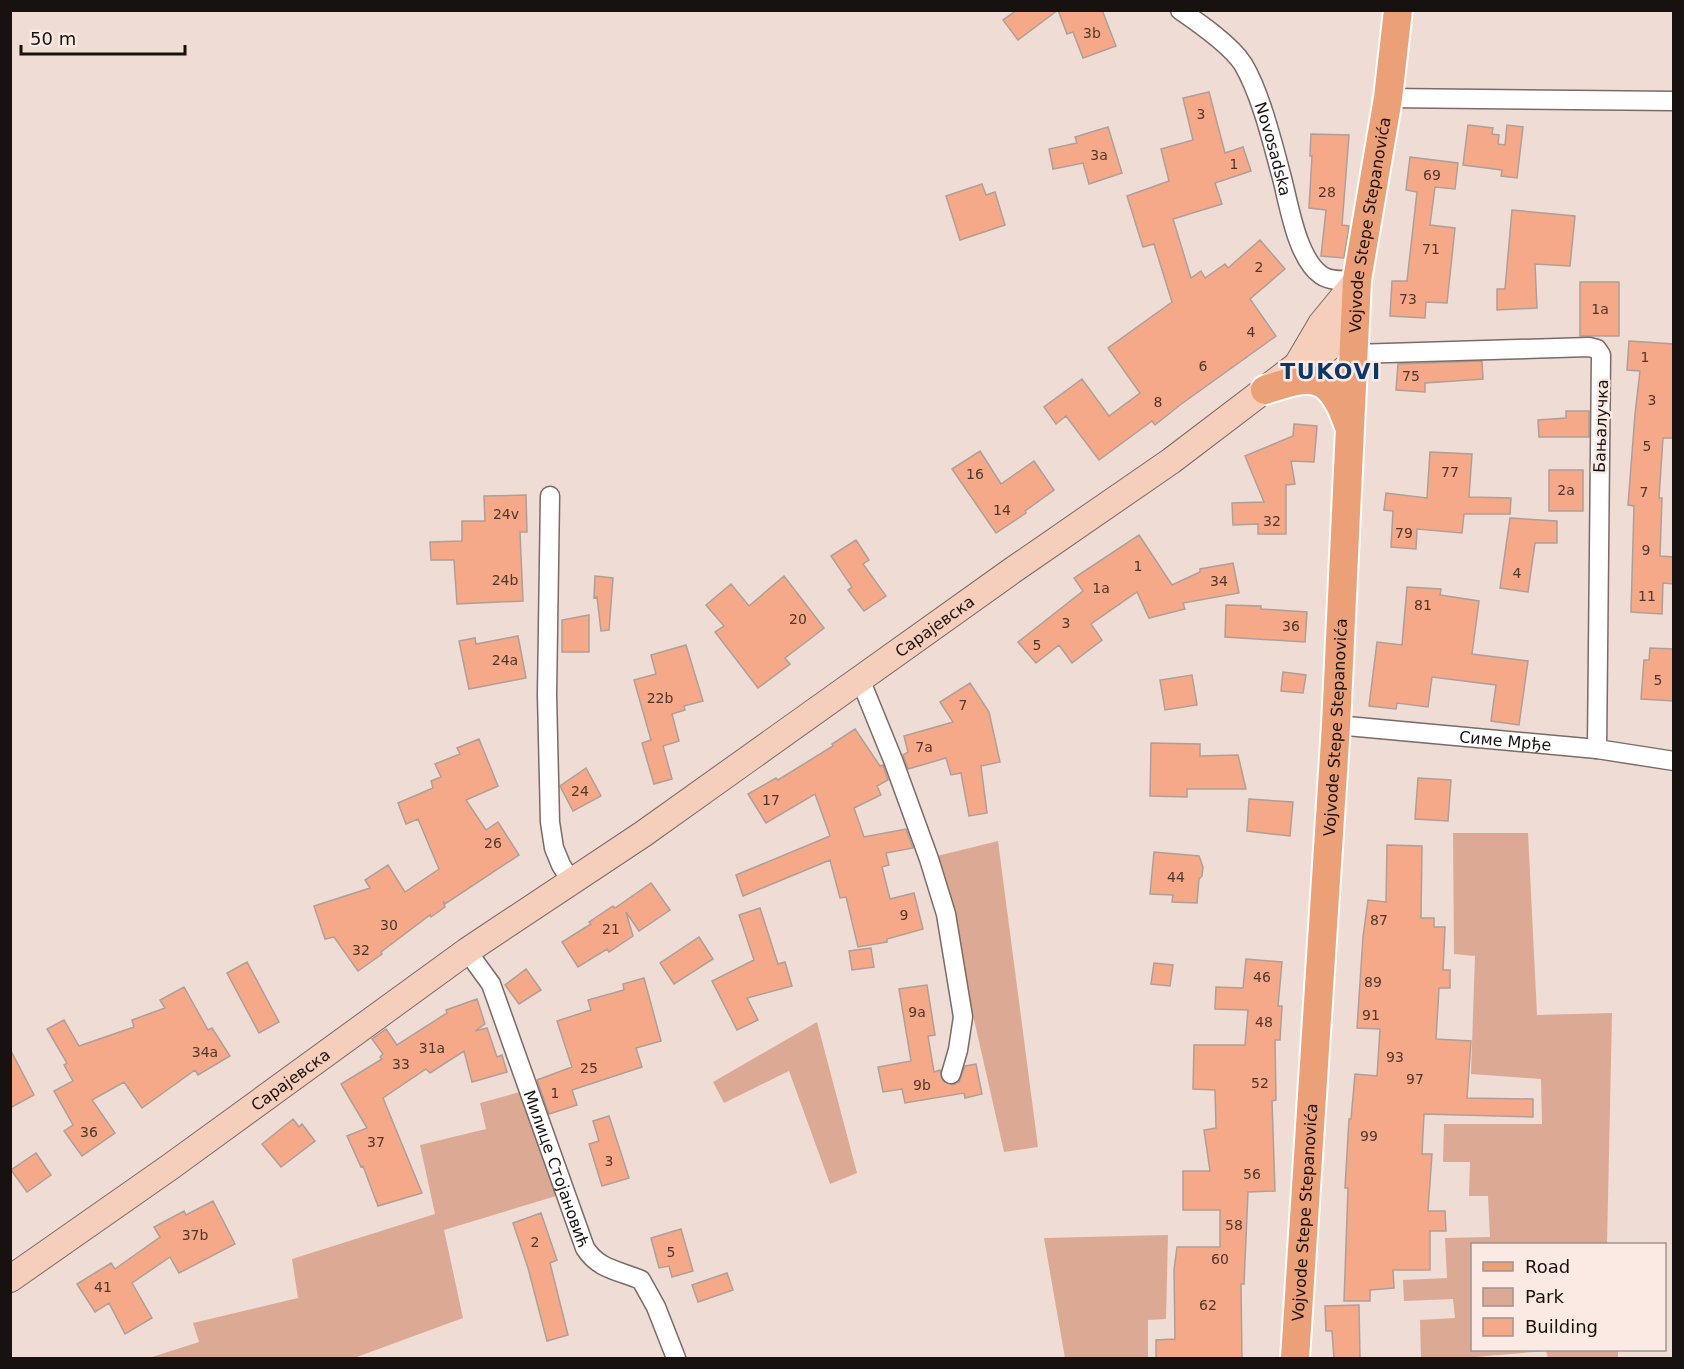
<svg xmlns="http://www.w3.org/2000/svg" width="1684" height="1369" font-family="'DejaVu Sans',sans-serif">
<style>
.green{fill:#dca994}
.building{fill:#f5a988;stroke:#af9f98;stroke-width:1.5}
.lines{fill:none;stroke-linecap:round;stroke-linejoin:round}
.street-casing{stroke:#7a6b65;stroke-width:21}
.secondary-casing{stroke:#7a6b65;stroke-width:28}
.primary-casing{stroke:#fff;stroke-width:32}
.street{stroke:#fff;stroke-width:18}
.secondary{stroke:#f5cfbb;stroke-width:26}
.primary{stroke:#eca077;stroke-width:28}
.labels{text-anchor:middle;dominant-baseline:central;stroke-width:5;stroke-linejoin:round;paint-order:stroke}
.number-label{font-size:14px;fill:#4e372d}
.street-label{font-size:16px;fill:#17110f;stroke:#fbeae3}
.district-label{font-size:22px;font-weight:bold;letter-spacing:1.5px;fill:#0a376a;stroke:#fbeae3}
</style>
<rect width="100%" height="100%" fill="#eedcd5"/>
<path class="green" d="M 1453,833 L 1528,833 L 1537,1015 L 1612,1013 L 1607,1244 L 1472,1244 L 1472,1350 L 1618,1350 L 1618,1358 L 1548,1358 L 1546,1351 L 1463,1358 L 1421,1358 L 1420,1320 L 1455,1318 L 1453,1299 L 1404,1301 L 1403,1280 L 1447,1278 L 1445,1238 L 1490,1237 L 1488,1196 L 1469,1196 L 1470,1162 L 1443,1162 L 1444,1124 L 1542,1124 L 1541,1079 L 1471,1074 L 1475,956 L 1454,954 Z
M 998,841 L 1038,1147 L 1004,1152 L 937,856 Z
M 817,1022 L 857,1173 L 830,1184 L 789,1071 L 724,1103 L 713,1082 Z
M 523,1091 L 556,1196 L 444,1230 L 463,1318 L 354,1358 L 149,1358 L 199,1342 L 193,1323 L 298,1298 L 292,1259 L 435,1214 L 420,1145 L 486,1129 L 480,1103 Z
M 1168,1235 L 1166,1319 L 1148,1320 L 1148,1358 L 1065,1358 L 1044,1238 Z"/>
<path class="building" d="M 1017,10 L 1058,10 L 1018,40 L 1003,20 Z
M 1058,10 L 1102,10 L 1116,46 L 1083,58 L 1073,32 L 1067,34 Z
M 1209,92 L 1225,153 L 1243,147 L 1251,171 L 1215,183 L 1222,204 L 1173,219 L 1191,278 L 1201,271 L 1205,278 L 1225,264 L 1228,268 L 1260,240 L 1285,269 L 1250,299 L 1276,336 L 1180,405 L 1155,425 L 1152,421 L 1099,460 L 1066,416 L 1056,424 L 1044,407 L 1082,379 L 1109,416 L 1140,393 L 1108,348 L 1172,302 L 1154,244 L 1143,247 L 1127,196 L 1169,181 L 1161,149 L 1193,140 L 1183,98 Z
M 1468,125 L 1493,128 L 1492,134 L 1499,135 L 1498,144 L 1505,145 L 1507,125 L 1523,127 L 1517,178 L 1501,176 L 1502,170 L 1463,165 Z
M 1108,127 L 1122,173 L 1089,184 L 1083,163 L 1053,169 L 1049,149 L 1077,143 L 1075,137 Z
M 1311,134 L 1349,135 L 1342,225 L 1349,226 L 1344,258 L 1321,256 L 1326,210 L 1309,208 L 1312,156 L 1310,156 Z
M 1410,157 L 1458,163 L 1455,189 L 1435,187 L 1430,225 L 1455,228 L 1447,303 L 1426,302 L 1425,318 L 1390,316 L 1392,281 L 1407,281 L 1417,192 L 1406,190 Z
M 982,184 L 986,195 L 995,192 L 1005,225 L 960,240 L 946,196 Z
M 1512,210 L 1575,216 L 1570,266 L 1535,264 L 1537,308 L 1497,310 L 1497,289 L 1505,289 Z
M 1580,282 L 1619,282 L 1619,336 L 1580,336 Z
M 1629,341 L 1674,344 L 1674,438 L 1663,438 L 1659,498 L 1662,498 L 1660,556 L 1674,557 L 1674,584 L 1663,583 L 1662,614 L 1631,612 L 1634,506 L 1628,505 L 1635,414 L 1640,371 L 1627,370 Z
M 1482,361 L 1483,379 L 1425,383 L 1425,392 L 1396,390 L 1398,364 Z
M 1566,411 L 1589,411 L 1589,437 L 1539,437 L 1538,420 L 1566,418 Z
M 1294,424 L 1317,426 L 1314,462 L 1291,461 L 1295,484 L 1286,485 L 1286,534 L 1258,534 L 1258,524 L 1233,525 L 1232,503 L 1264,502 L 1245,456 L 1293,436 Z
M 980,451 L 1001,484 L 1034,461 L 1054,490 L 1025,511 L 1026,513 L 996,533 L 952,469 Z
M 1430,452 L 1472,454 L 1469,497 L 1511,498 L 1510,514 L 1464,514 L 1462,533 L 1417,529 L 1416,549 L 1391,547 L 1393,511 L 1384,510 L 1386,493 L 1427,498 Z
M 1549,470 L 1583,470 L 1583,511 L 1549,511 Z
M 526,495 L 527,532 L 520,532 L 523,601 L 457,604 L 454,560 L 431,560 L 430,542 L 462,541 L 462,521 L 485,521 L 484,496 Z
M 1510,518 L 1557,521 L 1557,543 L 1535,543 L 1528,592 L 1500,588 Z
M 1139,535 L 1172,585 L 1200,572 L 1200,569 L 1233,563 L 1239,593 L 1183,603 L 1185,609 L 1149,618 L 1137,592 L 1091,624 L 1102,640 L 1072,663 L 1059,645 L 1036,663 L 1018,642 L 1083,591 L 1074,578 Z
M 856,540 L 869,560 L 863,564 L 886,596 L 864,611 L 848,590 L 852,587 L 831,556 Z
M 595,576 L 613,578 L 609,630 L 601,631 L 597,597 L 594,598 Z
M 784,576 L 824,628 L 785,658 L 790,664 L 758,688 L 715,632 L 724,626 L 706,605 L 731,584 L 749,606 Z
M 1407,587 L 1441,589 L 1440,595 L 1479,601 L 1472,654 L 1528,661 L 1519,725 L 1491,721 L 1496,685 L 1432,677 L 1428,707 L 1397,703 L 1396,709 L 1369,706 L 1377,642 L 1402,645 Z
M 1226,605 L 1261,606 L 1261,609 L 1307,612 L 1305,642 L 1225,637 Z
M 589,615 L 589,652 L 562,652 L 562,620 Z
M 518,636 L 526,678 L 469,689 L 459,641 L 475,638 L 476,644 Z
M 686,645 L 703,701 L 684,706 L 685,710 L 672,714 L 679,741 L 663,746 L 672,779 L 654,784 L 642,743 L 651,740 L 634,680 L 656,674 L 651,655 Z
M 1650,648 L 1674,649 L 1674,701 L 1641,699 L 1644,660 L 1649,660 Z
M 1283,672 L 1306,675 L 1303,693 L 1281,691 Z
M 1192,675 L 1197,705 L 1165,710 L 1160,680 Z
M 970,683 L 989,712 L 1000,762 L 981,766 L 987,813 L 969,816 L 961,773 L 951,775 L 946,758 L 908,769 L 903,755 L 908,752 L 904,736 L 953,722 L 940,702 Z
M 855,729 L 880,766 L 883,765 L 888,780 L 877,786 L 881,795 L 854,808 L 864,837 L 906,829 L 913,848 L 886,853 L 889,865 L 882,867 L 890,899 L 914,893 L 923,929 L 887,939 L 887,942 L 858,947 L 846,897 L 840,898 L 830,860 L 743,896 L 736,875 L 830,836 L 815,794 L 766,823 L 748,794 L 776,778 L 778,780 L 833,746 L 832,744 Z
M 479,739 L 498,786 L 466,800 L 486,830 L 498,822 L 519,855 L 445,904 L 443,901 L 445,907 L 431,917 L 430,915 L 381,952 L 382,954 L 358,971 L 334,937 L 325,939 L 314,906 L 370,888 L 365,880 L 388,865 L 405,892 L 439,869 L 418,819 L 406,824 L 398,803 L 433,788 L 431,781 L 441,777 L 435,764 L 460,754 L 457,748 Z
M 1151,743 L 1200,744 L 1200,756 L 1238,755 L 1246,789 L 1187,789 L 1187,797 L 1150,796 Z
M 586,768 L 601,796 L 573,811 L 560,786 Z
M 1418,778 L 1451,780 L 1448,821 L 1415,819 Z
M 1249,799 L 1293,802 L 1290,836 L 1247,831 Z
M 1387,845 L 1422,846 L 1421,918 L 1434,918 L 1434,927 L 1445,927 L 1443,970 L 1450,970 L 1450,988 L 1439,988 L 1436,1039 L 1471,1041 L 1467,1098 L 1533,1099 L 1533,1117 L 1424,1114 L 1422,1154 L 1432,1154 L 1428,1211 L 1445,1211 L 1446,1231 L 1430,1231 L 1430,1270 L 1393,1270 L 1394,1288 L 1370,1290 L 1370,1301 L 1344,1301 L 1348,1188 L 1345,1188 L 1349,1119 L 1351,1119 L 1355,1074 L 1377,1076 L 1380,1029 L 1357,1028 L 1363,937 L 1368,900 L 1386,902 Z
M 1154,852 L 1199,856 L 1203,867 L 1202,876 L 1199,879 L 1197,903 L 1172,902 L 1173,895 L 1150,894 Z
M 651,883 L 670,910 L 639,931 L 626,912 L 633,936 L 609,952 L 607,949 L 578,967 L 562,942 L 591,924 L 589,922 L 613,906 L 615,908 Z
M 760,908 L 778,964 L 785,962 L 792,986 L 747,998 L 758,1020 L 737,1030 L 712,981 L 754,960 L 739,915 Z
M 699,937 L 713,959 L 674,984 L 660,963 Z
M 871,948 L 874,967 L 852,970 L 849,951 Z
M 1246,959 L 1282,962 L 1278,1006 L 1282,1006 L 1280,1040 L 1275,1040 L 1276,1100 L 1272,1101 L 1275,1191 L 1248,1192 L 1244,1284 L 1241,1284 L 1242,1359 L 1156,1359 L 1156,1340 L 1175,1339 L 1174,1270 L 1177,1247 L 1220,1247 L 1220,1210 L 1183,1210 L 1183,1171 L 1210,1171 L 1204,1130 L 1216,1128 L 1215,1090 L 1193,1089 L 1194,1045 L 1245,1045 L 1248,1010 L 1215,1009 L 1216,987 L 1243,988 Z
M 247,962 L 279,1022 L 259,1033 L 227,973 Z
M 1154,963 L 1173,965 L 1170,986 L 1151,984 Z
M 526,969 L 541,990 L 519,1004 L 505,985 Z
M 644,978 L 661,1041 L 636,1048 L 642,1067 L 572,1090 L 577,1105 L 549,1114 L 537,1080 L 572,1067 L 557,1021 L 591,1010 L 588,1000 L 624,990 L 623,984 Z
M 927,985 L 935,1035 L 928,1036 L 934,1072 L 940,1070 L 943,1081 L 953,1085 L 959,1082 L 965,1066 L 976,1064 L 982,1094 L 965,1098 L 964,1093 L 905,1103 L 902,1089 L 883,1092 L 878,1067 L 911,1061 L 899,989 Z
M 184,987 L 208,1030 L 212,1028 L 230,1056 L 198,1075 L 195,1070 L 142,1108 L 124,1082 L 92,1100 L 115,1133 L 82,1156 L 64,1131 L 73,1125 L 54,1091 L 73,1081 L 64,1065 L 67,1063 L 47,1029 L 64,1020 L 79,1046 L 134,1027 L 132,1020 L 165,1008 L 160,1000 Z
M 477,999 L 485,1024 L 475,1031 L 487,1028 L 497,1057 L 502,1055 L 507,1072 L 472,1082 L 464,1051 L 430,1073 L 426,1069 L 383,1098 L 422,1193 L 378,1206 L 363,1166 L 361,1167 L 347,1136 L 367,1128 L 341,1084 L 382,1059 L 380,1057 L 383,1054 L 372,1039 L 386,1029 L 397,1045 L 447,1013 L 446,1010 Z
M 10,1049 L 34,1095 L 10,1108 Z
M 609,1116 L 629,1178 L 602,1186 L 589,1144 L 599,1141 L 593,1121 Z
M 293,1119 L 299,1127 L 302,1124 L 315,1141 L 281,1167 L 262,1144 Z
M 36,1153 L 51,1175 L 27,1192 L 11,1170 Z
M 213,1201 L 235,1244 L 179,1273 L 170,1257 L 132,1283 L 152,1318 L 125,1334 L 109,1303 L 95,1312 L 77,1284 L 111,1263 L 115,1269 L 160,1237 L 154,1227 L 184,1211 L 186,1215 Z
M 541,1213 L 557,1260 L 550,1263 L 568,1335 L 547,1341 L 528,1268 L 513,1223 Z
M 681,1229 L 693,1271 L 672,1277 L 669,1266 L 659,1268 L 651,1238 Z
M 727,1273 L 733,1290 L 698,1302 L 692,1285 Z
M 1359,1305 L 1360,1359 L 1334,1359 L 1332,1331 L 1326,1331 L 1325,1306 Z"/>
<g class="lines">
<g class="street-casing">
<g id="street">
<path id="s1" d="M 1180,10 C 1199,23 1231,45 1243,64 C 1261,94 1273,145 1282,178 C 1289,205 1297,258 1321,275 C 1331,282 1345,280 1357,280"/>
<path d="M 1388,98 L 1674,101"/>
<path d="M 1354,354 L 1589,347 L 1597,349 L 1601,355 L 1597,749"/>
<path d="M 550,496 L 547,695 L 550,822 L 554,848 L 561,865 L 571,881"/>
<path d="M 860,679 L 893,760 L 929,859 L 946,914 L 963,1017 L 958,1050 L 951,1074"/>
<path id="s2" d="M 1336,725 L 1597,749 L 1674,761"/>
<path id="s3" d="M 467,951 L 491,984 L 585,1248 C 599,1270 618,1270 641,1280 L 656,1307 L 676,1358"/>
</g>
</g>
<g class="secondary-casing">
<g id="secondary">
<path d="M 1297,365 L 1321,324 L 1357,280"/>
<path id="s4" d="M 10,1279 L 170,1167 L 467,951 L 643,834 L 1013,570 L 1171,461 L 1297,365 L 1327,349 L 1342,336 L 1356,321"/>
</g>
</g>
<g class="primary-casing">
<g id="primary">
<path d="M 1265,390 C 1312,374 1330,372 1348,424"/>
<path id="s5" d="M 1295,1358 L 1336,725 L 1357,280 L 1388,98 L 1398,10"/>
</g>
</g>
<use href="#street" class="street"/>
<use href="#secondary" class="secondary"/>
<use href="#primary" class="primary"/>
</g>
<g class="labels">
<g class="number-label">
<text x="1092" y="33">3b</text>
<text x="1201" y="114">3</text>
<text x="1099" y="155">3a</text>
<text x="1234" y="164">1</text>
<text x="1432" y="175">69</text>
<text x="1327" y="192">28</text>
<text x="1431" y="249">71</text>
<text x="1259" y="267">2</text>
<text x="1408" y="299">73</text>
<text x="1600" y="309">1a</text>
<text x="1251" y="332">4</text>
<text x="1645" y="357">1</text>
<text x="1203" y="366">6</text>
<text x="1411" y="376">75</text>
<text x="1652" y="400">3</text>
<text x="1158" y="402">8</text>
<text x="1647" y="446">5</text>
<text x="1450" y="472">77</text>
<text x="975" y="474">16</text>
<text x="1566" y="490">2a</text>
<text x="1644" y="492">7</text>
<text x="1002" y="510">14</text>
<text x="506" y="514">24v</text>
<text x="1272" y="521">32</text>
<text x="1404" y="533">79</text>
<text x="1646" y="550">9</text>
<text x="1138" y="566">1</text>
<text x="1517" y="573">4</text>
<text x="505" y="580">24b</text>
<text x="1219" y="581">34</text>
<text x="1101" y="588">1a</text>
<text x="1647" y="596">11</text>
<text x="1423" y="605">81</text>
<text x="798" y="619">20</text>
<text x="1066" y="623">3</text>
<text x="1291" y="626">36</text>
<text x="1037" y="645">5</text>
<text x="505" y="660">24a</text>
<text x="1658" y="680">5</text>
<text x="660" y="698">22b</text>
<text x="963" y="705">7</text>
<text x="924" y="747">7a</text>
<text x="580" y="791">24</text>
<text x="771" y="800">17</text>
<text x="493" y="843">26</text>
<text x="1176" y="877">44</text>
<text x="904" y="915">9</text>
<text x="1379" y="920">87</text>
<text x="389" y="925">30</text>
<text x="611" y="929">21</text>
<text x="361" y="950">32</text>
<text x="1262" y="977">46</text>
<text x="1373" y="982">89</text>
<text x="917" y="1012">9a</text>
<text x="1371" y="1015">91</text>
<text x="1264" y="1022">48</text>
<text x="432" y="1048">31a</text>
<text x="205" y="1052">34a</text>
<text x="1395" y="1057">93</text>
<text x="401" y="1064">33</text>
<text x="589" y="1068">25</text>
<text x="1415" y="1079">97</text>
<text x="1260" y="1083">52</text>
<text x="922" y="1085">9b</text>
<text x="555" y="1093">1</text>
<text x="89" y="1132">36</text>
<text x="1369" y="1136">99</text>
<text x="376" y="1142">37</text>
<text x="609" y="1161">3</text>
<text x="1252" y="1174">56</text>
<text x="1234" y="1225">58</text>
<text x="195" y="1235">37b</text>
<text x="535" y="1242">2</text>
<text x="671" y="1252">5</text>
<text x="1220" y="1259">60</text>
<text x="103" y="1287">41</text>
<text x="1208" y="1305">62</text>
</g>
<g class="street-label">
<text stroke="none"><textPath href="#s1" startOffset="174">Novosadska</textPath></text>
<text stroke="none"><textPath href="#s5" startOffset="1136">Vojvode Stepe Stepanovića</textPath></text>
<text transform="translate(1601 426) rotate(-88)">Бањалучка</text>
<text stroke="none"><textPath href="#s4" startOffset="1132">Сарајевска</textPath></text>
<text stroke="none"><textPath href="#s5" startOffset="632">Vojvode Stepe Stepanovića</textPath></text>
<text stroke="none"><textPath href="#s2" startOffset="170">Симе Мрђе</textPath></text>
<text stroke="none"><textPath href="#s4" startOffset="344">Сарајевска</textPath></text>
<text stroke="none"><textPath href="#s3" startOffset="237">Милице Стојановић</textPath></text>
<text stroke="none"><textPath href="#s5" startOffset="146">Vojvode Stepe Stepanovića</textPath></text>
</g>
<g class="district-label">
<text x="1331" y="371">TUKOVI</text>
</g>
</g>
<rect width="1684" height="1369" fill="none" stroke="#17110f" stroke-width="24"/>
<rect x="1471" y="1243" width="195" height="108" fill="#fbeae3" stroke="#a0938e" stroke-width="1.5"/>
<rect x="1483" y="1262" width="30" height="9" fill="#eca077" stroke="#a0938e" stroke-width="1.5"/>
<text x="1525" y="1273" font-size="18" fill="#17110f">Road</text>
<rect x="1483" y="1288" width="30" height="18" fill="#dca994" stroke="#a0938e" stroke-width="1.5"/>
<text x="1525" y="1303" font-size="18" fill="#17110f">Park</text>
<rect x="1483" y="1318" width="30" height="18" fill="#f5a988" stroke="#a0938e" stroke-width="1.5"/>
<text x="1525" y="1333" font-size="18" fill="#17110f">Building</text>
<path d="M21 45v9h164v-9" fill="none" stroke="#17110f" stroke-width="3"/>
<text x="30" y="45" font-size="18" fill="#17110f" stroke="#fbeae3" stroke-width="4.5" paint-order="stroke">50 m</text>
</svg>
